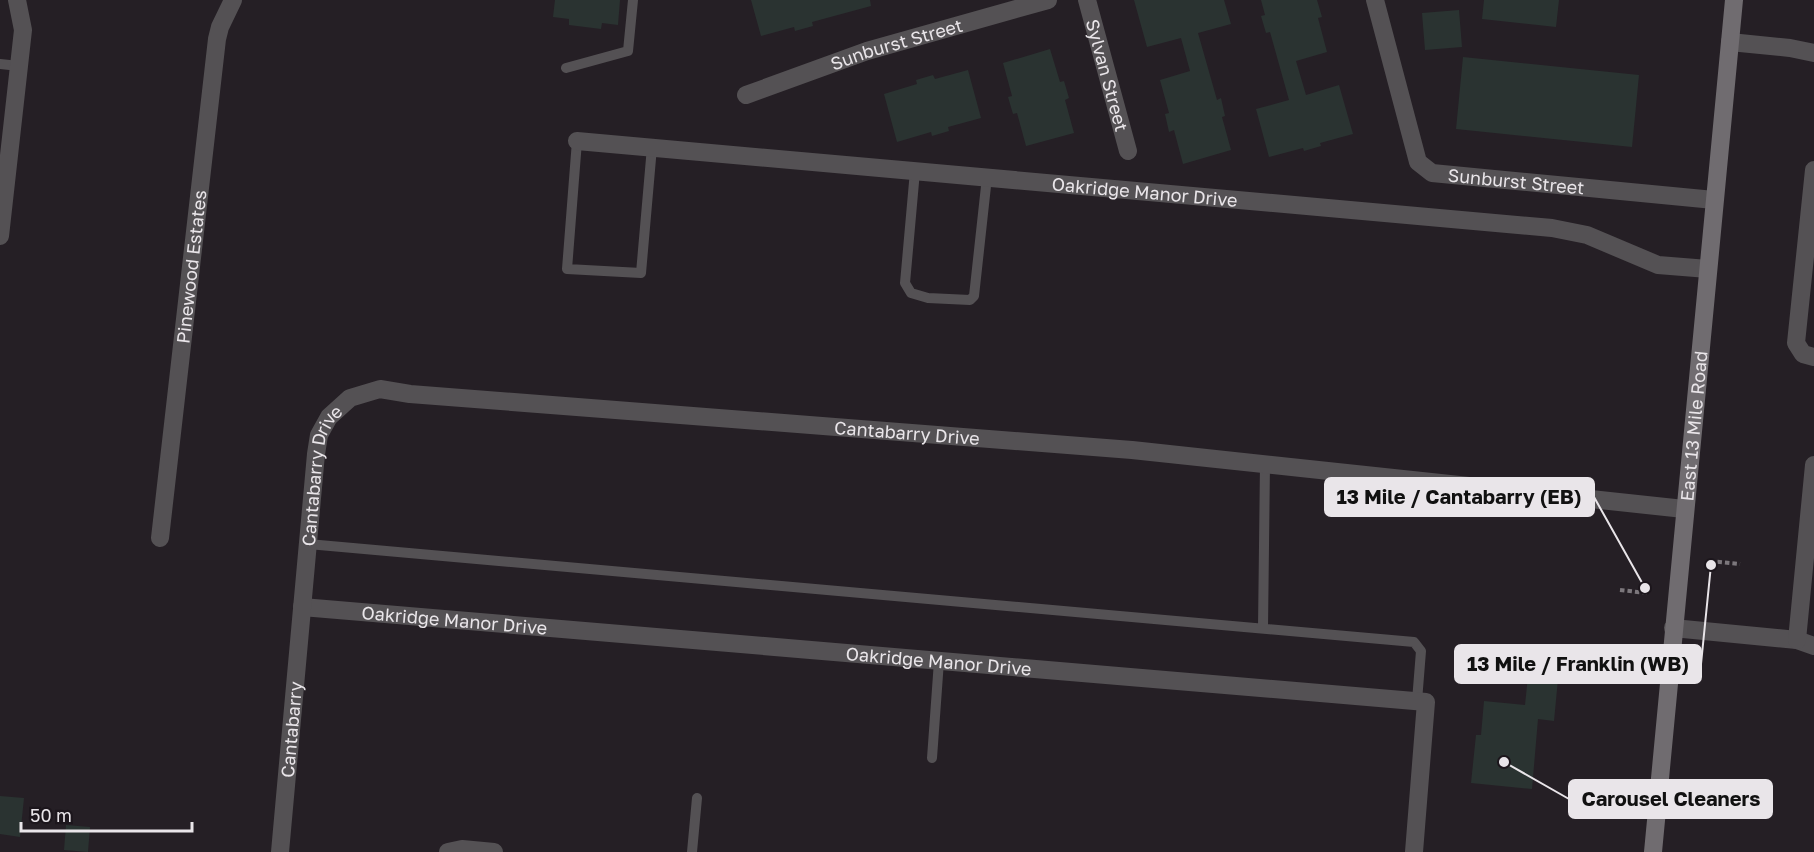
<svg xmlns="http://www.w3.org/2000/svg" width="1814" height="852" font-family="'Golos Text',sans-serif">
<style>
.building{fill:#2a3331}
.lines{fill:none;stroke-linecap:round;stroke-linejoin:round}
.path{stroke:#7c777c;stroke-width:4;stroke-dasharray:4.5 3;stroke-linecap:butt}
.lane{stroke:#545154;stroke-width:10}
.street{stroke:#545154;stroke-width:18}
.secondary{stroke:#706c70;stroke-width:18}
.labels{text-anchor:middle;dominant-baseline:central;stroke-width:6;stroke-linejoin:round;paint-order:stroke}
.street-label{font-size:18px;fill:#e9e5e9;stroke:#1c161c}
.leader{fill:none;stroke:#e9e5e9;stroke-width:2}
.callout-dot{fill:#e9e5e9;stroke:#1c161c;stroke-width:2}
.callout{fill:#e9e5e9;stroke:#e9e5e9;stroke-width:2}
.callout-label{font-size:20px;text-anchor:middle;font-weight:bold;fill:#111}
</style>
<rect width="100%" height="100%" fill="#251f25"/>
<path class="building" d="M 555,0 L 620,0 L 618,25 L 602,23 L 601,29 L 569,25 L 569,19 L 553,17 Z
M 751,0 L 870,0 L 871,6 L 812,22 L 813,26 L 795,31 L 794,27 L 761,36 Z
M 1134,0 L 1224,0 L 1231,24 L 1198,33 L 1217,100 L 1221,98 L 1225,116 L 1222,117 L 1231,150 L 1183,164 L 1174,130 L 1169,132 L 1165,114 L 1169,113 L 1160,80 L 1190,71 L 1181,38 L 1147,47 Z
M 1261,0 L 1317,0 L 1322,17 L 1318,18 L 1327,52 L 1296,61 L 1306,95 L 1339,85 L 1353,134 L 1320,143 L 1321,146 L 1304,151 L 1303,148 L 1269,157 L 1256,109 L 1289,100 L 1270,32 L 1266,33 L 1261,16 L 1265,15 Z
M 1484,0 L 1559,0 L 1556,27 L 1482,19 Z
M 1459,10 L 1462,47 L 1425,50 L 1422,13 Z
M 1050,49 L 1060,82 L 1064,81 L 1069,98 L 1065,100 L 1074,133 L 1026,146 L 1017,113 L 1013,114 L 1008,97 L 1012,96 L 1003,63 Z
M 1463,57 L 1639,75 L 1632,147 L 1456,129 Z
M 968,70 L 981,118 L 948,127 L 949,131 L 932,136 L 931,132 L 897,142 L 884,94 L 917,84 L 916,80 L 933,75 L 935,79 Z
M 1528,676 L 1558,679 L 1554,721 L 1538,719 L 1532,789 L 1471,783 L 1476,735 L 1481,735 L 1484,701 L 1525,705 Z
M 0,796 L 24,798 L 20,837 L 0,834 Z
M 66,825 L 90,827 L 88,852 L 64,850 Z"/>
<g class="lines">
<path class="path" d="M 1710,561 L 1740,564
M 1620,590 L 1647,593"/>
<path class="lane" d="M 0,64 L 19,66
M 566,68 L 628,51 L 633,0
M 577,141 L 567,269 L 641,273 L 652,147
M 915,171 L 905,283 L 911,293 L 928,298 L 970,300 L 974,296 L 987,177
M 308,544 L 1414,642 L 1421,651 L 1417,701
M 1263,628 L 1265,464
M 932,758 L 939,661
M 692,852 L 697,798"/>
<g class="street">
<path id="s1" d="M 1087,0 L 1128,151"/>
<path id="s2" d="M 1375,0 L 1418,162 L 1432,173 L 1714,200"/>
<path d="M 1730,42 L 1790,48 L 1814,53"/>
<path id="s3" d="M 746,95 L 867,51 L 1048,0"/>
<path id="s4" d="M 577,141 L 1552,228 L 1587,235 L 1658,265 L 1708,269"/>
<path d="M 1814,170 L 1796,343 L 1803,354 L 1814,357"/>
<path d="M 0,236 L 23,30 L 17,0"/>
<path id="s5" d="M 160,538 L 217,39 L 220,27 L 233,0"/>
<path id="s6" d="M 302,607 L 1426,702 L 1414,852"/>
<path d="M 1673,628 L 1797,640 L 1814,646"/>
<path d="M 1797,640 L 1814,465"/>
<path id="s7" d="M 280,852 L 316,454 L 319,435 L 329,417 L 350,398 L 380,389 L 410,394 L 1132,450 L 1684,509"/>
<path d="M 448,852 L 462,849 L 494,852"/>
</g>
<path class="secondary" id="s8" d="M 1653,852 L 1734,0"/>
</g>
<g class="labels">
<g class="street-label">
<text stroke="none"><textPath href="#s3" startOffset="159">Sunburst Street</textPath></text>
<text stroke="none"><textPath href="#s1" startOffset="78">Sylvan Street</textPath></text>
<text stroke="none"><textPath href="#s2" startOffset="270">Sunburst Street</textPath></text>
<text stroke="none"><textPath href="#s4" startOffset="570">Oakridge Manor Drive</textPath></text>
<text stroke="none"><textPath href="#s5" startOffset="273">Pinewood Estates</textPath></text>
<text stroke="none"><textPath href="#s8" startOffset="428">East 13 Mile Road</textPath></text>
<text stroke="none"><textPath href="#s7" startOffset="1028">Cantabarry Drive</textPath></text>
<text stroke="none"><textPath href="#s7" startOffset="380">Cantabarry Drive</textPath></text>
<text stroke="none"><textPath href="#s6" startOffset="153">Oakridge Manor Drive</textPath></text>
<text stroke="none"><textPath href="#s6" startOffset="639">Oakridge Manor Drive</textPath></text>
<text stroke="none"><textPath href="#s7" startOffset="123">Cantabarry</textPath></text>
</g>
</g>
<path class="leader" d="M1645 588L1594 497M1711 565L1701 664M1504 762L1569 799"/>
<g class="callout-dot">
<circle cx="1645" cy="588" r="6"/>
<circle cx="1711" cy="565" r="6"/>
<circle cx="1504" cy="762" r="6"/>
</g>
<g class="callout">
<rect x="1325" y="478" width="269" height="38" rx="6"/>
<rect x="1455" y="645" width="246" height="38" rx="6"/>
<rect x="1569" y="780" width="203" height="38" rx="6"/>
</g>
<g class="callout-label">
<text x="1459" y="504">13 Mile / Cantabarry (EB)</text>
<text x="1578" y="671">13 Mile / Franklin (WB)</text>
<text x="1671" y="806">Carousel Cleaners</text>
</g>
<path d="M21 822v9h171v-9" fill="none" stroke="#e9e5e9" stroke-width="3"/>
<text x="30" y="822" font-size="18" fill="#e9e5e9" stroke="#1c161c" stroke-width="4.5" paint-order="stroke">50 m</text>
</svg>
